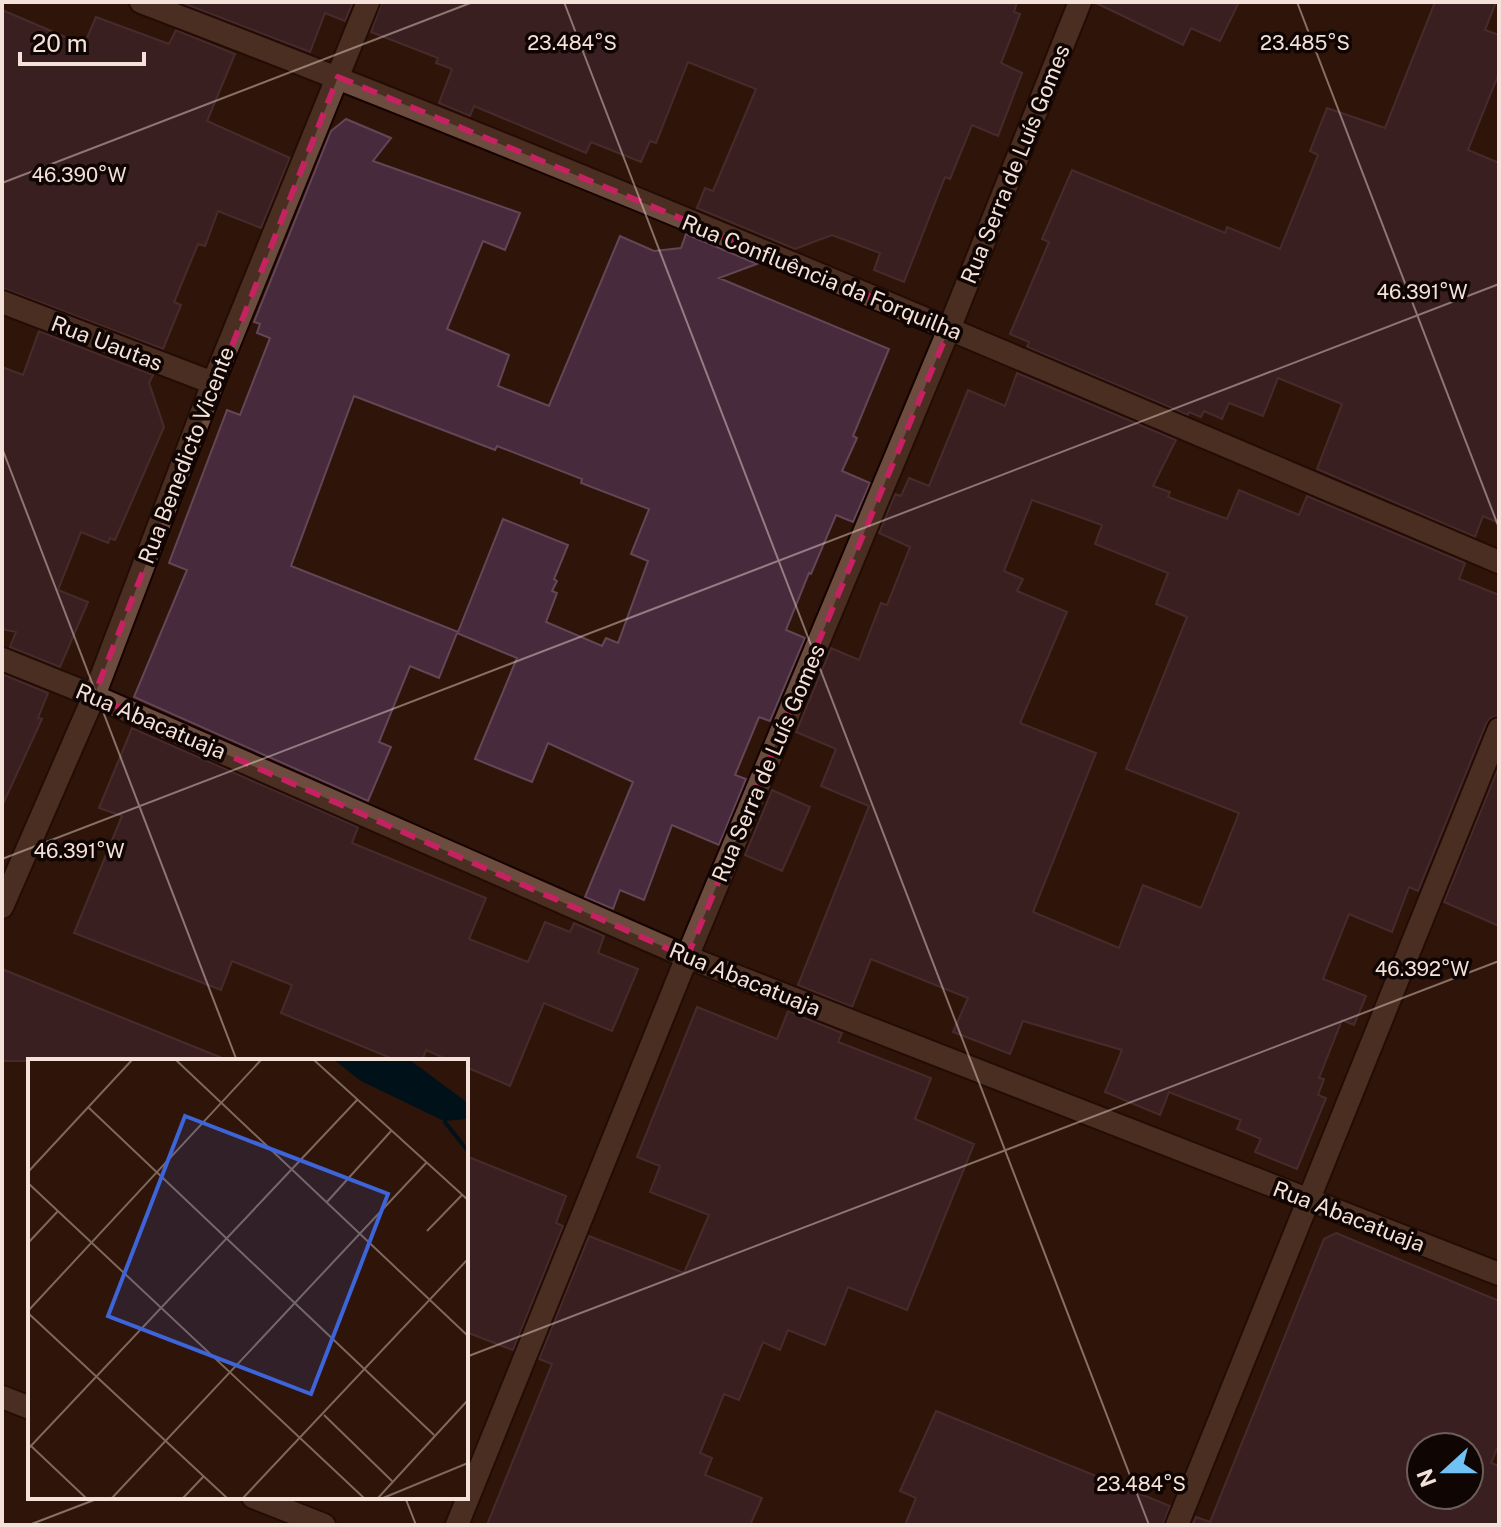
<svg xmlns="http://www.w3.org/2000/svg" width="1501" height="1527" font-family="'Public Sans',sans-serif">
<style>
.building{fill:#472b3c;stroke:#644657;stroke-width:2;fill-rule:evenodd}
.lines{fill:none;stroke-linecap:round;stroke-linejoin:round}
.minor-casing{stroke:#160200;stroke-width:26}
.minor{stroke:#6b4c3e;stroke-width:22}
.marked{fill:none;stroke:#c42261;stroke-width:6;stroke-dasharray:16 10;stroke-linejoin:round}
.ticks{fill:none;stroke:#f4e1d9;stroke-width:2;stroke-opacity:0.45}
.labels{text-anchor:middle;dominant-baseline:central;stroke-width:7;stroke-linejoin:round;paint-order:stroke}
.street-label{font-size:22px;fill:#f4e1d9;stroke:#0f0502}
.inset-river{fill:none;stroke:#00111a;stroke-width:4}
.inset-road{fill:none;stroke:#7e675c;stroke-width:2}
.view{fill:#3d64d8;fill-opacity:0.15;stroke:#3d64d8;stroke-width:4}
.inset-edge{fill:none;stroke:#f4e1d9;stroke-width:4}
.ticks-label{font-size:20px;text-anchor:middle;fill:#f4e1d9;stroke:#0f0502;stroke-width:7;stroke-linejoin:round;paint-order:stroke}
</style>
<rect width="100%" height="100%" fill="#2f1509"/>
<path class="building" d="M 180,2 L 353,2 L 345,21 L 325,13 L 310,52 Z
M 382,2 L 1017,2 L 1014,12 L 1020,14 L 1001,63 L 1022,73 L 998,136 L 972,125 L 950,179 L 945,177 L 904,282 L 874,270 L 880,253 L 832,235 L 795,249 L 697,208 L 705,188 L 713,191 L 756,89 L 688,62 L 656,143 L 650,141 L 641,162 L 591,142 L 586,153 L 474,106 L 470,116 L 439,103 L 452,69 L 436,63 L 438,58 L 371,32 Z
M 1094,2 L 1239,2 L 1220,41 L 1191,28 L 1183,45 Z
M 1435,2 L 1496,2 L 1485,30 L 1499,35 L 1499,73 L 1468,150 L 1499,163 L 1499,523 L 1483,516 L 1475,537 L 1317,469 L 1342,404 L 1278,378 L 1263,416 L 1229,403 L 1222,419 L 1204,411 L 1201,417 L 1189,412 L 1188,415 L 1027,347 L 1029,342 L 1010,334 L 1049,242 L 1042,239 L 1072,170 L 1225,233 L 1227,227 L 1280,249 L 1318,155 L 1310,151 L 1327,108 L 1385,128 Z
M 2,10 L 84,45 L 96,17 L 169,44 L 176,30 L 235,54 L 207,121 L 290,158 L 261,228 L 218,211 L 205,246 L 198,244 L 174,302 L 181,305 L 163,349 L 2,288 Z
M 346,119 L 391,138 L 373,161 L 520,213 L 505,250 L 483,241 L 447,329 L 509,355 L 498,386 L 549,406 L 620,236 L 654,251 L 681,248 L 686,234 L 757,264 L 719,278 L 889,349 L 853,436 L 857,438 L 842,471 L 870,483 L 853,522 L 836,515 L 811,574 L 809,573 L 786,630 L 805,638 L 770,721 L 759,717 L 735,775 L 746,779 L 719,845 L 672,825 L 644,900 L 620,890 L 613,909 L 585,897 L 633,782 L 548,743 L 532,782 L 475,759 L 517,658 L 457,633 L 439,678 L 410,666 L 379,742 L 391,747 L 368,801 L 134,697 L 187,570 L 169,563 L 227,410 L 240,415 L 270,338 L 257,333 L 260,324 L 254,322 L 331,131 ZM 354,396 L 495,450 L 497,446 L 582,479 L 581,483 L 649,509 L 631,554 L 648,561 L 618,643 L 606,638 L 602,646 L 546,622 L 557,593 L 552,591 L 557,581 L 554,579 L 568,545 L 503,519 L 458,632 L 291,566 Z
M 39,331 L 153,375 L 149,383 L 164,427 L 115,540 L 110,538 L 108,543 L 81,532 L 58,590 L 88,602 L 60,667 L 10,647 L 16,632 L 2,629 L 2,367 L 23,375 Z
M 1017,373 L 1176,440 L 1153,486 L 1170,492 L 1168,497 L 1227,519 L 1239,490 L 1299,515 L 1307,496 L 1465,563 L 1459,579 L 1499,595 L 1499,715 L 1491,718 L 1486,724 L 1418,891 L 1409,887 L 1392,932 L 1349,914 L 1323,979 L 1366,996 L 1354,1025 L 1342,1020 L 1319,1078 L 1324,1079 L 1318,1095 L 1326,1098 L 1297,1169 L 1255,1152 L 1261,1139 L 1237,1129 L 1241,1120 L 1169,1092 L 1160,1115 L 1105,1092 L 1122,1050 L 1023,1021 L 1010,1054 L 953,1032 L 968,998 L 871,959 L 852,1007 L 798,985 L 869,806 L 821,786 L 836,749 L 796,732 L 831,648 L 859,660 L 881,603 L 887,605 L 910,547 L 879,533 L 895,494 L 901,496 L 909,478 L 929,486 L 968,390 L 1005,406 ZM 1032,500 L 1102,525 L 1095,544 L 1168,573 L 1156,604 L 1187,617 L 1126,769 L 1239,813 L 1201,908 L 1143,885 L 1119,948 L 1033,912 L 1096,753 L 1020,723 L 1067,612 L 1017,591 L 1023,579 L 1004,571 Z
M 2,674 L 48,693 L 38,718 L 42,719 L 2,806 Z
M 132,728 L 358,827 L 352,843 L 486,898 L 469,939 L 528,962 L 545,922 L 570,932 L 574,923 L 604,936 L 598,953 L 638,969 L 612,1031 L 544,1003 L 510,1086 L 466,1067 L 466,1061 L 451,1061 L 426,1050 L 422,1061 L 398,1061 L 281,1013 L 292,985 L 232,961 L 221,990 L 74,933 L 122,816 L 99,808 Z
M 1499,766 L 1499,926 L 1444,902 Z
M 772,790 L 810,807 L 782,871 L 745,855 Z
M 2,969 L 227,1060 L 227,1061 L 2,1061 Z
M 697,1007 L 777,1039 L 788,1011 L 842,1033 L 838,1042 L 931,1078 L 915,1119 L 974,1144 L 907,1310 L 848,1287 L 825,1345 L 788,1330 L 780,1350 L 763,1342 L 739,1400 L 724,1394 L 700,1453 L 712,1458 L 705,1475 L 762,1498 L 750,1525 L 487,1525 L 552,1364 L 539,1359 L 589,1236 L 684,1273 L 709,1215 L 650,1192 L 660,1166 L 637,1157 Z
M 466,1156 L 566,1196 L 556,1223 L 563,1226 L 513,1350 L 466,1332 Z
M 1336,1233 L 1499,1301 L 1499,1444 L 1491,1463 L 1499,1466 L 1499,1525 L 1192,1525 L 1196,1517 L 1210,1522 L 1324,1239 ZM 1421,1447 L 1469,1447 L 1469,1495 L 1421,1495 Z
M 936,1411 L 1170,1506 L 1163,1525 L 905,1525 L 916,1498 L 900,1491 Z"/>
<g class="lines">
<g class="minor-casing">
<path id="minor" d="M 141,2 C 598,176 1048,371 1499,562
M 2,302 L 213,383
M 2,659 L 94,696 L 687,957 L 1499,1274
M 2,907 L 94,696 L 213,383 L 368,2
M 2,1397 L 30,1408
M 253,1497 L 324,1525
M 457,1525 L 687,957 L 949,329 L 1080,2
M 1177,1525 L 1499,729"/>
</g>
<use href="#minor" class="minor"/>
</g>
<path d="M0 0H1501V1527H0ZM 338,77 L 949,329 L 687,957 L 94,696 Z" fill="#2f1509" fill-opacity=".55" fill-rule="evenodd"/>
<path class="marked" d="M 338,77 L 949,329 L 687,957 L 94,696 Z"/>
<path class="ticks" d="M 564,2 L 1149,1525M 1297,2 L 1499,528M 2,183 L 473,2M 2,448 L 237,1061M 2,859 L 1499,284M 466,1357 L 1499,961M 405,1497 L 416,1525M 29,1525 L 102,1497"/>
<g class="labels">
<g class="street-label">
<text transform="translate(1015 164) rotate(-68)">Rua Serra de Luís Gomes</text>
<text transform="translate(822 277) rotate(22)">Rua Confluência da Forquilha</text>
<text transform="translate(107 343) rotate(21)">Rua Uautas</text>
<text transform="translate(186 455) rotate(-69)">Rua Benedicto Vicente</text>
<text transform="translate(151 721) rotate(23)">Rua Abacatuaja</text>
<text transform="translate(768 763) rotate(-67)">Rua Serra de Luís Gomes</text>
<text transform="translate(745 979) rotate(22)">Rua Abacatuaja</text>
<text transform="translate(1349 1216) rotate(21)">Rua Abacatuaja</text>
</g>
</g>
<g transform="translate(28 1059)">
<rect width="440" height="440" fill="#2f1509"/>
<path d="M 306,1 L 382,1 L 440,44 L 440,60 L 416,62 L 333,22 Z" fill="#00111a"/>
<path class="inset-river" d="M 416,62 L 440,92"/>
<path class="inset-road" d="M 148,1 L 440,277M 286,1 L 440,141M 60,48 L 406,376M 0,113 L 104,1M 0,124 L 336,439M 298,144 L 364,71M 399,172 L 434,136M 0,184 L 30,152M 0,252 L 233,1M 0,254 L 199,439M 296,356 L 364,422M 2,386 L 58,439M 0,390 L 330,40M 84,439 L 399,103M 155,439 L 175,418M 215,439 L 440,200M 350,439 L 440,341M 355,439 L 440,404"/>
<path class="view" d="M 157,57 L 360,135 L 283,335 L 80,257 Z"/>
<rect width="440" height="440" class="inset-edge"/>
</g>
<g class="ticks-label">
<text x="572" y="50">23.484°S</text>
<text x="1305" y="50">23.485°S</text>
<text x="79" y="182">46.390°W</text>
<text x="1422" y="299">46.391°W</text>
<text x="79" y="858">46.391°W</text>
<text x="1422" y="976">46.392°W</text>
<text x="1141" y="1491">23.484°S</text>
</g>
<rect width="1501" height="1527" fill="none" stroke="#f4e1d9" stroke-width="8"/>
<g transform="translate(1445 1471) rotate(249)"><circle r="38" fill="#0f0502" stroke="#6b5d58" stroke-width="2"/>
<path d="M0-6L14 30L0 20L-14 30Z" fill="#70c2f4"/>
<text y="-12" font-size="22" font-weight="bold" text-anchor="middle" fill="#f4e1d9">N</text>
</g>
<path d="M20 52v12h124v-12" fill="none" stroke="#f4e1d9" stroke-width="4"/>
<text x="32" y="52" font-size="24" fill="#f4e1d9" stroke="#0f0502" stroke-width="6" paint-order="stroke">20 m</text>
</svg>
